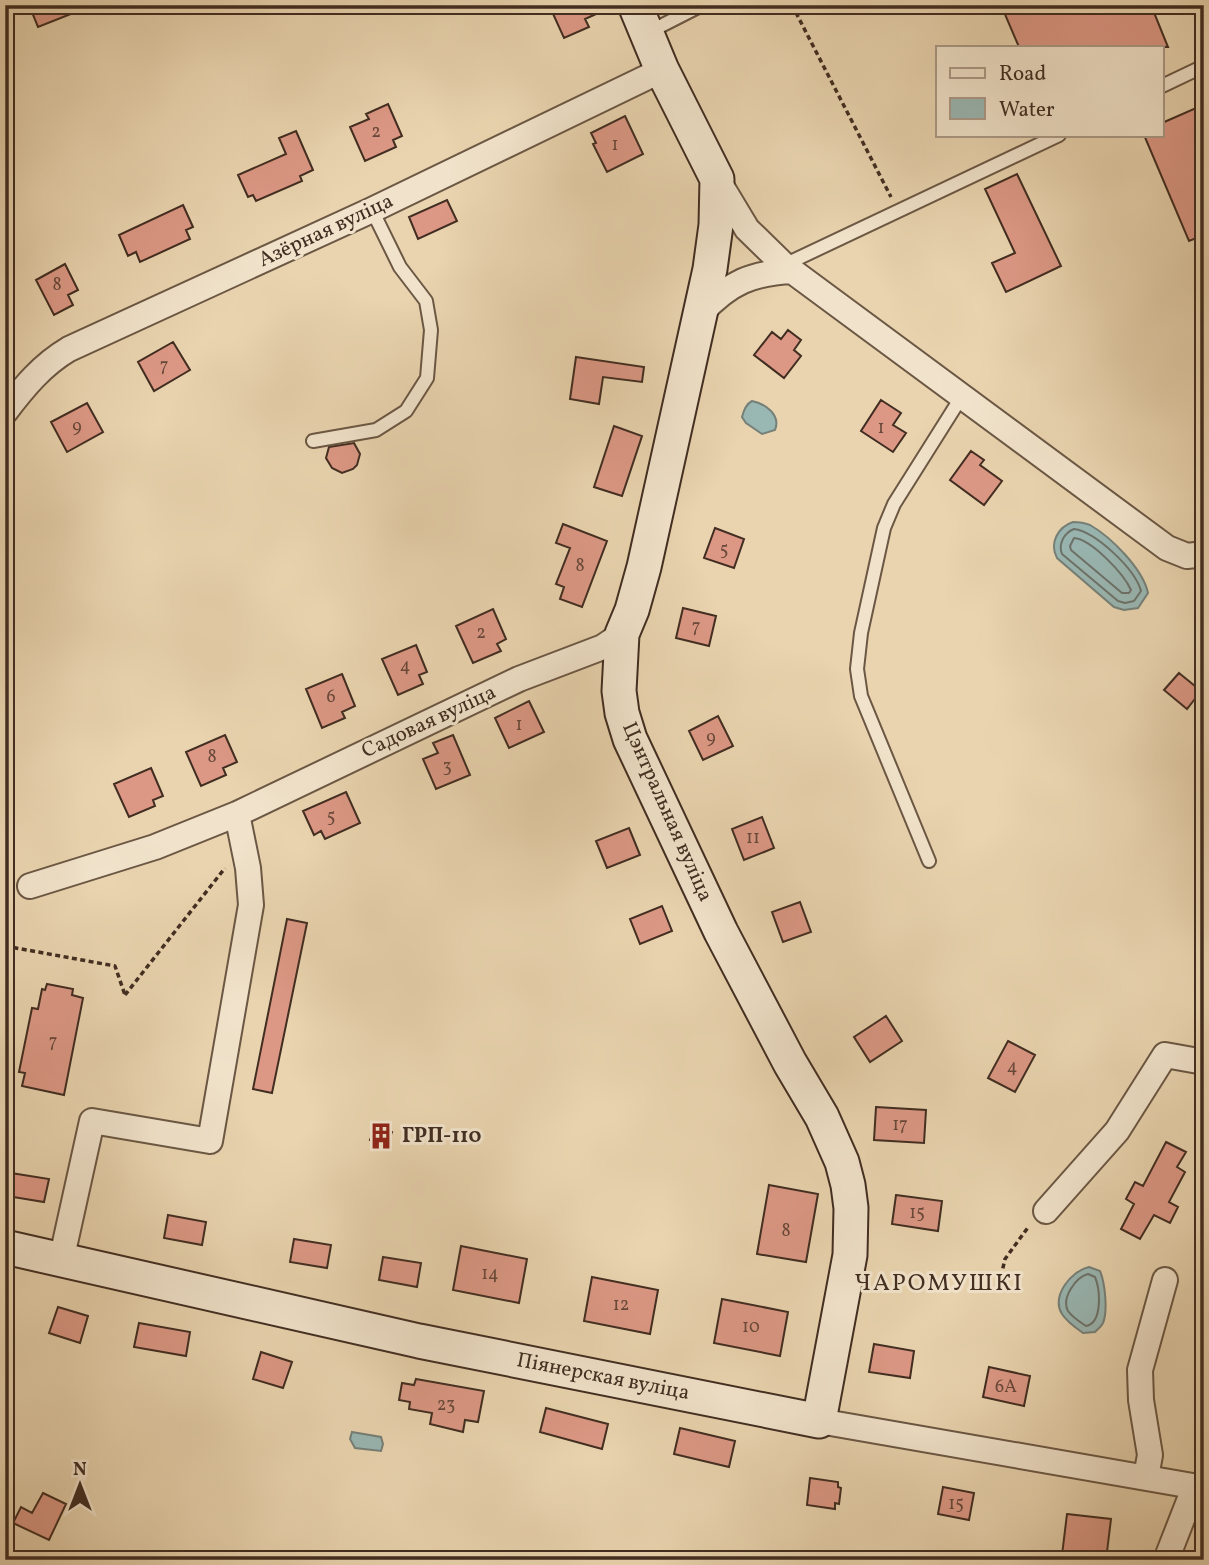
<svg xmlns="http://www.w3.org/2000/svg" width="1209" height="1565" font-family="Vollkorn,serif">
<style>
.water{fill:#99b7b3;stroke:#768079;stroke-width:2}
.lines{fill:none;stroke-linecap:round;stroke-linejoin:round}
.shore{stroke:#6d726a;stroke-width:2}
.building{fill:#dc9885;stroke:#412d21;stroke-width:2}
.lane-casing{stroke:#6b5744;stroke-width:16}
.street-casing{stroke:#6b5744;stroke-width:28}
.secondary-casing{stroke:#412d21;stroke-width:37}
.path{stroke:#412d21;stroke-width:3.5;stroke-dasharray:5 3.5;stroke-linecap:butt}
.lane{stroke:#f1e3cb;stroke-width:12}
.street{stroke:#f1e3cb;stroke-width:24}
.secondary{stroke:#f1e3cb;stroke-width:33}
.labels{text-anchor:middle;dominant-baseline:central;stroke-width:6;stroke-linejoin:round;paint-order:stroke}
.number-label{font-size:18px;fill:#68483a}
.street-label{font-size:21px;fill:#412d21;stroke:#f1e3cb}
.poi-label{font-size:21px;font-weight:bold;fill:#412d21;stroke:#f1e3cb;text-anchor:start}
.quarter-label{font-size:24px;letter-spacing:2px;fill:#412d21;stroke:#f1e3cb}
</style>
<rect width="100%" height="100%" fill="#e9d4af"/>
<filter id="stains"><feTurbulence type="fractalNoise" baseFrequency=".00286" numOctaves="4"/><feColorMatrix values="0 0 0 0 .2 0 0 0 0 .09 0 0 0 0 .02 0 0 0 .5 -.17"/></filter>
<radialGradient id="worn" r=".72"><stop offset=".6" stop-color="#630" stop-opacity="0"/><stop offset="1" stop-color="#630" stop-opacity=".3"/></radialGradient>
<path class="water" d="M 752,401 C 766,404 781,415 775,430 L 762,434 L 746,423 L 742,417 C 744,410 746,404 752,401 Z
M 1073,522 C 1079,522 1085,523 1090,525 C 1111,537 1143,569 1148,593 L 1138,608 L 1124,610 L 1114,607 L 1057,558 C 1049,543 1058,527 1073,522 Z
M 1089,1267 L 1100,1271 C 1105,1283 1108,1311 1103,1323 C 1101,1327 1098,1329 1095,1332 L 1083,1333 C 1076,1328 1067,1322 1062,1314 C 1051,1296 1071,1271 1089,1267 Z
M 352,1432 L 381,1437 L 383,1444 L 381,1451 L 355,1448 L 350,1439 Z"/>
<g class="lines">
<path class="shore" d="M 1074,529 C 1096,532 1135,569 1141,591 L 1134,601 L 1125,603 L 1118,601 L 1062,554 C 1058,544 1064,533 1074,529 Z
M 1074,538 C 1091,539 1124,574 1131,590 L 1129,593 L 1122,593 L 1071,550 L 1070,546 Z
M 1088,1274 L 1095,1277 C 1100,1289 1103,1323 1086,1326 C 1080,1322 1072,1317 1068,1311 C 1061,1298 1076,1277 1088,1274 Z"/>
</g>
<path class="building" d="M 29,5 L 91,5 L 91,6 L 38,27 Z
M 549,5 L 616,5 L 585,19 L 589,27 L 564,38 Z
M 1001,5 L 1151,5 L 1168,47 L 1019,47 Z
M 388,104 L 402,136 L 393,140 L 396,147 L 365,161 L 350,127 L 369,119 L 366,114 Z
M 1196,108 L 1204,127 L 1204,235 L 1189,241 L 1144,135 L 1162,135 L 1162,123 Z
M 625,116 L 643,154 L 607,172 L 593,144 L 596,143 L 591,133 Z
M 296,131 L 313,170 L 300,176 L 302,181 L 256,201 L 253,195 L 248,197 L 238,175 L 286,154 L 279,138 Z
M 1017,174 L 1061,266 L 1006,292 L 992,263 L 1015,253 L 985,189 Z
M 447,200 L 457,221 L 418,239 L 409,217 Z
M 183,205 L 193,227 L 186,230 L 190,239 L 140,262 L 136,252 L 128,256 L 119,235 Z
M 65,264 L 78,290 L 68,295 L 73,305 L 54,315 L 36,280 Z
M 788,330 L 801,340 L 794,350 L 801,356 L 784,378 L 754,355 L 772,332 L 781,339 Z
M 173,342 L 190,370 L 154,391 L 138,362 Z
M 576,357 L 644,367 L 642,382 L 603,377 L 599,404 L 570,399 Z
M 881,400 L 901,413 L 893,425 L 906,433 L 893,452 L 861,431 Z
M 87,403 L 103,432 L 67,452 L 51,422 Z
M 614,426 L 642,436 L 622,496 L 594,487 Z
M 354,443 L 360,454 L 357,465 L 353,469 L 342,473 L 332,468 L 326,458 L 329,447 Z
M 971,451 L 984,460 L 980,465 L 1002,481 L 984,505 L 950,480 Z
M 563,524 L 607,541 L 582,607 L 560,599 L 564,587 L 556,584 L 570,548 L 556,543 Z
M 715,528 L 744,539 L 734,568 L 704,558 Z
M 683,608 L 716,616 L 709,646 L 676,638 Z
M 493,609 L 506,639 L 497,644 L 501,651 L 473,663 L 456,626 Z
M 416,645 L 427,672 L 419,675 L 423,684 L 398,695 L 382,659 Z
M 1179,673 L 1201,691 L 1187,709 L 1164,690 Z
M 342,674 L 355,706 L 342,712 L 345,718 L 322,728 L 306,689 Z
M 529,701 L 544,732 L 509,748 L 495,718 Z
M 718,716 L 733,746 L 703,760 L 689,731 Z
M 225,735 L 237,762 L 223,768 L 226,775 L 201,786 L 186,752 Z
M 453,735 L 470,775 L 436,789 L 423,759 L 438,753 L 433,743 Z
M 151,768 L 163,796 L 153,800 L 155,806 L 129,817 L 114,784 Z
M 346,792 L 360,823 L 325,839 L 321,831 L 314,835 L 303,811 Z
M 762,817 L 774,848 L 744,860 L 732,829 Z
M 629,828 L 640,855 L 607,868 L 596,841 Z
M 800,902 L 811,932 L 783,942 L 772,912 Z
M 662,906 L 672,931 L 640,944 L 630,919 Z
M 287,919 L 307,923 L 272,1093 L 253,1089 Z
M 47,984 L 73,989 L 72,995 L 83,998 L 64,1095 L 22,1086 L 25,1073 L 19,1072 L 32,1008 L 38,1009 L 42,989 L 45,990 Z
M 886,1016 L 902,1041 L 870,1062 L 854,1037 Z
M 1008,1041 L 1035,1055 L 1015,1092 L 988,1078 Z
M 876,1107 L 926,1110 L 924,1143 L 874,1140 Z
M 376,1125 L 392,1132 L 386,1147 L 370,1140 Z
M 1166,1142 L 1186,1152 L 1177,1167 L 1185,1172 L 1169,1202 L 1178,1207 L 1170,1223 L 1154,1215 L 1140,1239 L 1121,1229 L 1134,1204 L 1126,1199 L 1135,1182 L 1143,1186 Z
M 11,1173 L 49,1179 L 44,1202 L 7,1196 Z
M 769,1185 L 818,1194 L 806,1262 L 757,1254 Z
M 896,1195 L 942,1201 L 938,1231 L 892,1224 Z
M 168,1215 L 206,1222 L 202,1245 L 164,1238 Z
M 294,1239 L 331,1245 L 327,1268 L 290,1262 Z
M 461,1246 L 527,1259 L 519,1303 L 453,1290 Z
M 383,1257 L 421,1263 L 417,1287 L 379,1280 Z
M 592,1277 L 658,1290 L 650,1334 L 584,1321 Z
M 722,1299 L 788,1312 L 780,1356 L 714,1343 Z
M 58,1307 L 88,1316 L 80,1343 L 49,1333 Z
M 139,1323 L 190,1332 L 186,1356 L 134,1347 Z
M 874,1344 L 914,1351 L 910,1378 L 869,1372 Z
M 261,1352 L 292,1362 L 283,1388 L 253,1379 Z
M 989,1367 L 1030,1376 L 1024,1406 L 983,1397 Z
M 416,1379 L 484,1391 L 478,1422 L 465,1420 L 463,1432 L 430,1424 L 432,1413 L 409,1409 L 410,1402 L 399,1400 L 402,1383 L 414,1385 Z
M 546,1408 L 608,1424 L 602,1449 L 540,1432 Z
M 680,1428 L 735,1441 L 729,1467 L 674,1454 Z
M 810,1478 L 838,1482 L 838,1487 L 841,1488 L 839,1504 L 835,1503 L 835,1509 L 807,1505 Z
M 943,1487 L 974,1493 L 969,1520 L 938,1514 Z
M 43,1493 L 66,1504 L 49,1540 L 13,1523 L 21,1507 L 32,1513 Z
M 1067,1514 L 1111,1519 L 1106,1560 L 1062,1555 Z"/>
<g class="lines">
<g class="lane-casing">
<path id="lane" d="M 649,32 L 702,5
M 1162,86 L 1204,66
M 784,265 L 1059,135
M 313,441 L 376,430 L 406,411 L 427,378 L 431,330 L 426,301 L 400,267 L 372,210
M 929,861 L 861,696 L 857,669 L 861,633 L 884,528 L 894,504 L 962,396"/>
</g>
<g class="street-casing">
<path id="street" d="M 717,179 L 747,229 L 784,265 L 1167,548 L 1187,556 L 1204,554
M 701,313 C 730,282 752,273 793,271
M 5,412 C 24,387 42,365 69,349 L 372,210 L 662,70
M 30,886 L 155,847 L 237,814 L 519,679 L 603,647 L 622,634
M 1046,1211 L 1117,1131 L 1165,1055 L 1204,1062
M 61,1261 L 92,1121 L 210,1141 L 251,905 L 248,868 L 237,814
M 819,1421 L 1204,1488
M 1146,1477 L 1150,1455 L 1141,1400 L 1140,1370 L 1165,1280
M 1166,1560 L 1195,1486"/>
</g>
<g class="secondary-casing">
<path id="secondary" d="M 5,1247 L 419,1341 L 819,1421 L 850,1255 L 851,1208 L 848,1185 L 842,1162 L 822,1117 L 790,1063 L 721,932 L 630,739 L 622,713 L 619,691 L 622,634 L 632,610 L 644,567 L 710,269 L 716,225 L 717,179 L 662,70 L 635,5"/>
</g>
<path class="path" d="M 792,5 L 891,197
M 5,946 L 115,966 L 125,995
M 125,995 L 225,868
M 999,1285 L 1005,1259 L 1029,1226"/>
<use href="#lane" class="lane"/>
<use href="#street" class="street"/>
<use href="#secondary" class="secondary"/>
</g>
<defs>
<g id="building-bare" transform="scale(2.1)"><path d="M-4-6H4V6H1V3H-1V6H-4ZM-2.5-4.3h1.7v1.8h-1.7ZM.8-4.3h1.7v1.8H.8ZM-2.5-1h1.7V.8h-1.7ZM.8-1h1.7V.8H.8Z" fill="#8f2418" stroke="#f1e3cb" stroke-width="2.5" paint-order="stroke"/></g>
</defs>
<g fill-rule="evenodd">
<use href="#building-bare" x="381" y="1136"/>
</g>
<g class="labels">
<g class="number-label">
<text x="376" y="132">2</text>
<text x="615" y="145">1</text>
<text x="57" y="285">8</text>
<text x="164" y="366">7</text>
<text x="77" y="427">9</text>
<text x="881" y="428">1</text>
<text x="724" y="550">5</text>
<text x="580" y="566">8</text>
<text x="696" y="627">7</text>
<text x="481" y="633">2</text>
<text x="405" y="666">4</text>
<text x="331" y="697">6</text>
<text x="519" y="725">1</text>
<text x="711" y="738">9</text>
<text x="212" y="757">8</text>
<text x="447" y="767">3</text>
<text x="331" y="817">5</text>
<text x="753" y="838">11</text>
<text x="53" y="1042">7</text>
<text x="1012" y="1067">4</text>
<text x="900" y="1125">17</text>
<text x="917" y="1213">15</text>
<text x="786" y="1231">8</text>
<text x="490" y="1274">14</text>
<text x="621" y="1305">12</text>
<text x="751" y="1327">10</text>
<text x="1006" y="1387">6А</text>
<text x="446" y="1405">23</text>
<text x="956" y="1504">15</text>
</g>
<g class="street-label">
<text transform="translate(326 231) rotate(-25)">Азёрная вуліца</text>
<text transform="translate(429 722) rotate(-25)">Садовая вуліца</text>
<text transform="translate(667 812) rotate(66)">Цэнтральная вуліца</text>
<text transform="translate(603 1377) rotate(11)">Піянерская вуліца</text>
</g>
<g class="poi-label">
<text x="402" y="1136">ГРП-110</text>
</g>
<g class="quarter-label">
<text x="939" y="1284">ЧАРОМУШКІ</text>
</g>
</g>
<rect width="1209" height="1565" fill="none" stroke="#e9d4af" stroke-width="28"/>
<rect x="7" y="7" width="1195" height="1551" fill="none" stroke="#412d21" stroke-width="3.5"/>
<rect x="14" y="14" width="1181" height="1537" fill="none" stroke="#412d21" stroke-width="2"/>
<rect x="936" y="46" width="228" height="91" fill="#f1e3cb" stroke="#ab9a87" stroke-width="2"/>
<rect x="950" y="68" width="35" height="10" fill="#f1e3cb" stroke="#ab9a87" stroke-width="2"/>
<text x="999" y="80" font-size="21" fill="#412d21">Road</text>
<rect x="950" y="98" width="35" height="21" fill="#99b7b3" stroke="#ab9a87" stroke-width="2"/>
<text x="999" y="116" font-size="21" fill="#412d21">Water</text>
<g transform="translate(80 1485)" stroke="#f1e3cb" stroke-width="5" paint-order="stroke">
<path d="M0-5L12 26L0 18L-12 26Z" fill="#412d21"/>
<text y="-10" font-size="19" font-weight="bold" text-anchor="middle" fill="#412d21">N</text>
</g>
<rect width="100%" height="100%" filter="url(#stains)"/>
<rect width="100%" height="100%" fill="url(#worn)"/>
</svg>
